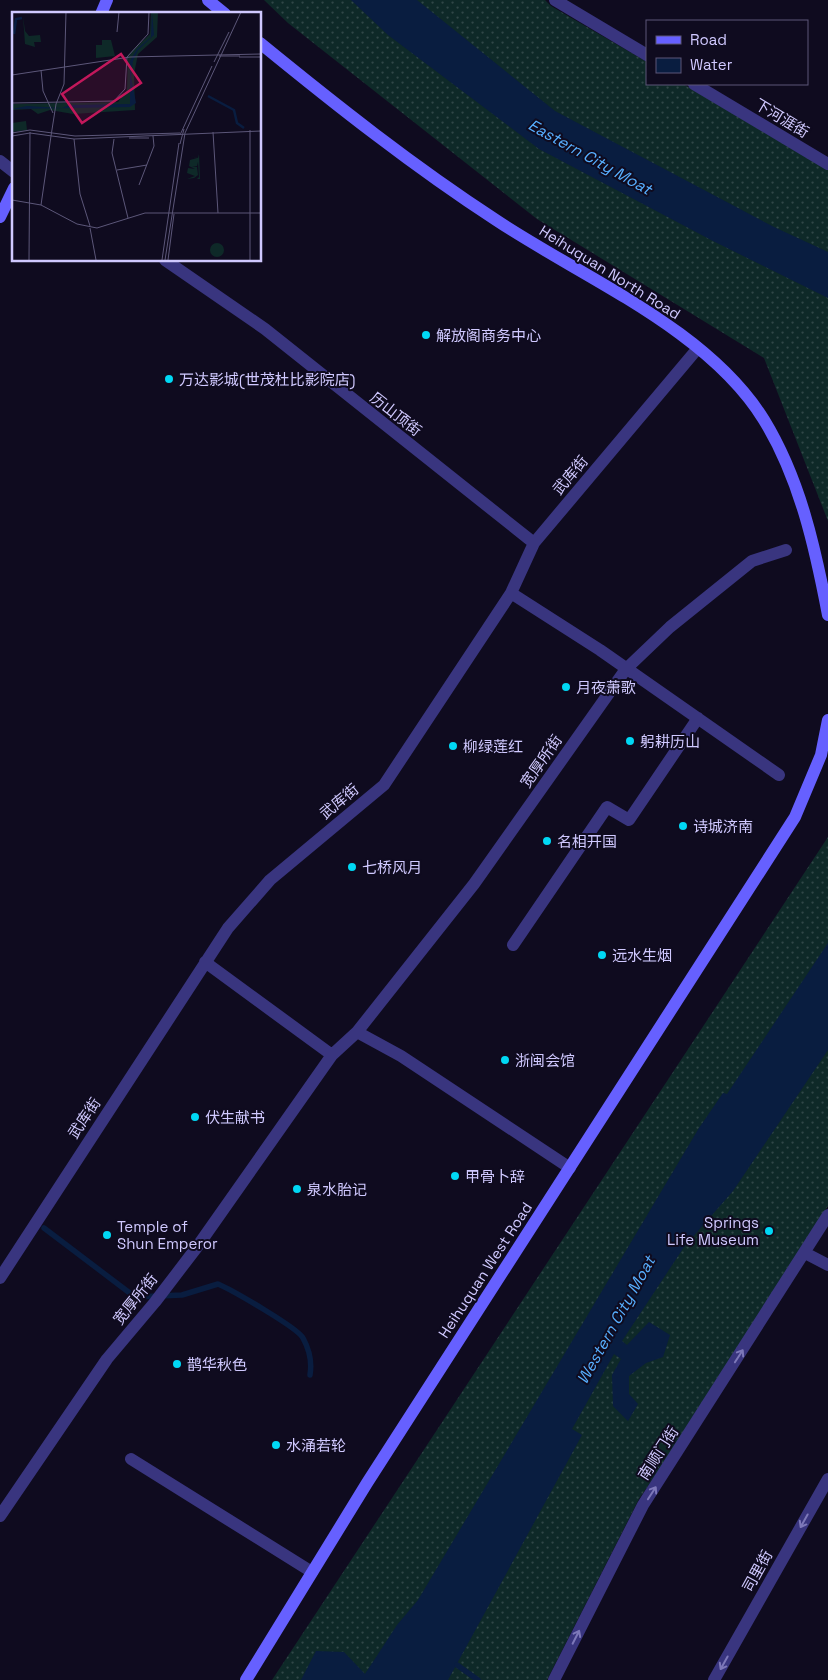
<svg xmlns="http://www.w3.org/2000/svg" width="828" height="1680" font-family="'Space Grotesk','Noto Sans SC',sans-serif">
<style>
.grass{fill:url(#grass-dots)}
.water{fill:#091d40}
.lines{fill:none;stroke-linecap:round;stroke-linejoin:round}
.stream{stroke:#091d40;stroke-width:5.5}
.street{stroke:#39357f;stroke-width:12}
.secondary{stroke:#6660ff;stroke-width:12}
.oneway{stroke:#7d78b9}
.poi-dot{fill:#00d8f4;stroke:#0f0b1f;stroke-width:2}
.labels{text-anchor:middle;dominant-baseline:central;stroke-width:4;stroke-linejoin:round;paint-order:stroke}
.street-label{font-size:15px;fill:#d0c9ff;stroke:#0f0b1f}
.poi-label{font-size:15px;fill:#d0c9ff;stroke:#0f0b1f;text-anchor:start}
.water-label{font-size:16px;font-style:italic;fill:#57afff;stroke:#0f0b1f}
.inset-river{fill:none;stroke:#091d40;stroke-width:2.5}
.inset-road{fill:none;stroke:#5c5779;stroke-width:1}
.view{fill:#c2185b;fill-opacity:0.15;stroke:#c2185b;stroke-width:2.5}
.inset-edge{fill:none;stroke:#d0c9ff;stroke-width:2.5}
</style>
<defs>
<pattern id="grass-dots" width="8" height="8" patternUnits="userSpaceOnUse" patternTransform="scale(1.25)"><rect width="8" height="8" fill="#0e2928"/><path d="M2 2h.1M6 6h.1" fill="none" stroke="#304748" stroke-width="1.8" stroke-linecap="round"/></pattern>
</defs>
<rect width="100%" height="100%" fill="#0f0b1f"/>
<path class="grass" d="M 264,0 L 545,0 L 551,6 L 647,62 L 647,84 L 683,84 L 828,170 L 828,521 L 764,358 L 537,219 L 288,23 Z
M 828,837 L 828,1206 L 722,1378 L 639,1499 L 547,1680 L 272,1680 Z"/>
<path class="water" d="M 351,0 L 417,0 L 555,111 L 774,227 L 828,252 L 828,298 L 713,241 L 539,149 L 388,35 Z
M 828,943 L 828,1050 L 733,1191 L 684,1247 L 622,1341 L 627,1345 L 649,1322 L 670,1335 L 663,1357 L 646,1363 L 629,1376 L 629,1394 L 638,1404 L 628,1421 L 613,1406 L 612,1375 L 621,1359 L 614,1354 L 572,1429 L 582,1435 L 448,1680 L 301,1680 L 316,1651 L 344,1652 L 365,1674 L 397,1625 L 418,1600 L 699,1128 L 723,1093 L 727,1094 Z"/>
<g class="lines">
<path class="stream" d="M 44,1228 L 135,1297 L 182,1295 L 218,1284 C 232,1290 298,1328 303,1338 C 309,1349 312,1363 310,1375
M 457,1665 L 478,1680"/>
<path class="street" d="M 555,0 L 647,55
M 694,84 L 828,164
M 0,161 L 14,172
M 165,260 L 265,329 L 534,543
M 511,593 L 600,650 L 779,775
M 513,945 L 607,807 L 629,820 L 698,718
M 205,962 L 332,1055
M 357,1032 L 474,884 L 626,669 L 670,627 L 752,561 L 786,550
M 805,1253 L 828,1265
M 0,1278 L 228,928 L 270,880 L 384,785 L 511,593 L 534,543 L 698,348
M 131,1459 L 312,1572
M 0,1516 L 107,1359 L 155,1302 L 197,1247 L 332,1055 L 357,1032 L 401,1056 L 570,1168
M 554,1680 L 643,1505 L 828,1215
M 714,1680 L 828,1479"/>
<path class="secondary" d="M 208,0 L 225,14
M 101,14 L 107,0
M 260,43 C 336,105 413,166 496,220 C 583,278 708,329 764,420 C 800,479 815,547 828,615
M 0,217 L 14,188
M 246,1680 L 367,1483 L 795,817 L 821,755 L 828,720"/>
</g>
<defs><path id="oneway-shaft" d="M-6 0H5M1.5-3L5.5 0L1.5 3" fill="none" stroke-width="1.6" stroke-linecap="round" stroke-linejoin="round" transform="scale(1.25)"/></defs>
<g class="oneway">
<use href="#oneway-shaft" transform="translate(739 1356) rotate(-57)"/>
<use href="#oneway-shaft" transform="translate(652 1493) rotate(-57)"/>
<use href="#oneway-shaft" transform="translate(804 1521) rotate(119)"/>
<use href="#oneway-shaft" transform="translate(576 1637) rotate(-63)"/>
<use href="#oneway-shaft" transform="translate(724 1663) rotate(119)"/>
</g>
<g class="poi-dot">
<circle cx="426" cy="335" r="5"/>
<circle cx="169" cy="379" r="5"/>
<circle cx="566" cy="687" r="5"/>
<circle cx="630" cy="741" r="5"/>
<circle cx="453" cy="746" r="5"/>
<circle cx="683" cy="826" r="5"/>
<circle cx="547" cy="841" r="5"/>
<circle cx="352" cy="867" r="5"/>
<circle cx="602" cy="955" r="5"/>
<circle cx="505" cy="1060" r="5"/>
<circle cx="195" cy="1117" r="5"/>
<circle cx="455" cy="1176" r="5"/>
<circle cx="297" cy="1189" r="5"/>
<circle cx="769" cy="1231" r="5"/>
<circle cx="107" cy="1235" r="5"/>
<circle cx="177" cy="1364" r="5"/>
<circle cx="276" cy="1445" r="5"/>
</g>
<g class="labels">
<g class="street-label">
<text transform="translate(782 118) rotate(31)">下河涯街</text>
<text transform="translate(610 272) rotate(32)">Heihuquan North Road</text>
<text transform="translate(396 414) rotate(38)">历山顶街</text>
<text transform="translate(570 475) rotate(-50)">武库街</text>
<text transform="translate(541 761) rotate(-55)">宽厚所街</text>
<text transform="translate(339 801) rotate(-40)">武库街</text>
<text transform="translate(84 1118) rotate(-56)">武库街</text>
<text transform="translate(485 1270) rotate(-57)">Heihuquan West Road</text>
<text transform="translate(135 1299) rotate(-51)">宽厚所街</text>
<text transform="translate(658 1453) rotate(-57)">南顺门街</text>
<text transform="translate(757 1571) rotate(-61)">司里街</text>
</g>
<g class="poi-label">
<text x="436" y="335">解放阁商务中心</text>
<text x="179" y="379">万达影城(世茂杜比影院店)</text>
<text x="576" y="687">月夜萧歌</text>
<text x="640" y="741">躬耕历山</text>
<text x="463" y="746">柳绿莲红</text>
<text x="693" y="826">诗城济南</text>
<text x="557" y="841">名相开国</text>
<text x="362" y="867">七桥风月</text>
<text x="612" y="955">远水生烟</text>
<text x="515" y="1060">浙闽会馆</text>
<text x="205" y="1117">伏生献书</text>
<text x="465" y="1176">甲骨卜辞</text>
<text x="307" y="1189">泉水胎记</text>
<text x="759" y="1222" text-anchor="end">Springs<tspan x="759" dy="17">Life Museum</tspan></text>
<text x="117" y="1226">Temple of<tspan x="117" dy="17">Shun Emperor</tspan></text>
<text x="187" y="1364">鹊华秋色</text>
<text x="286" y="1445">水涌若轮</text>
</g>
<g class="water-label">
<text transform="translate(590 157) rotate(29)">Eastern City Moat</text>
<text transform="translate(616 1320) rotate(-61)">Western City Moat</text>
</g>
</g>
<g transform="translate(12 12)">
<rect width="249" height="249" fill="#0f0b1f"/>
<path d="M 139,0 L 146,0 L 145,25 L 126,42 L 122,62 L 123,98 L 61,102 L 38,98 L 26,102 L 19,97 L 0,98 L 0,92 L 106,90 L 115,78 L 116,43 L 138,22 ZM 11,4 L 13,19 L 17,24 L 28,23 L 29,30 L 22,30 L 23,35 L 13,32 ZM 14,109 L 15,118 L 0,120 L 0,111 Z" fill="#0e2928"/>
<path d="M 187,142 L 188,167 L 185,167 L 187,165 L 186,150 L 185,154 L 180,154 L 185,155 L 186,163 L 182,166 L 175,167 L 183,164 L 175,161 L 176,156 L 183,157 L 177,154 L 178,148 L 185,146 L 178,144 L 186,146 ZM198 238a7 7 0 1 1 14 0a7 7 0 1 1-14 0Z" fill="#0e2928"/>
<path d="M 90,28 L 99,28 L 103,44 L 84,46 L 84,33 L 90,33 Z" fill="#0e2928"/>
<path d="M 140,0 L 142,23 L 126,38 L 121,49 L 119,64 L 124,91 L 118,95 L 0,97 L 15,94 L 50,96 L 58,93 L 118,92 L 118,49 L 125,37 L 139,25 Z" fill="#091d40"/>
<path class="inset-river" d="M 2,22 L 4,7 L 10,6M 196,84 L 222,98 L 225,111 L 232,116"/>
<path class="inset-road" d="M 105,20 L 107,0M 207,44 L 228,44M 115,45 L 136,22 L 137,0M 227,45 L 249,45M 202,50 L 217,20M 29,58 L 31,79 L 41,101M 0,63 L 118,45 L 249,42M 0,91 L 102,89 L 113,77 L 115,45M 201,120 L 206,201M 0,121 L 18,118 L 63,124 L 168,121M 168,123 L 200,54M 0,124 L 18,121 L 62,127 L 249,119M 39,124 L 44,92 L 52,72 L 54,0M 117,126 L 137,126M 62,127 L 68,182 L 78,214M 102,127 L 100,141 L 116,206M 168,132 L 172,117M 105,158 L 135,153M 127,173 L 142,134 L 141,124M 0,188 L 29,193 L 65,212 L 85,216 L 133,201 L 249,201M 29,193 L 39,124M 78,216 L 84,248M 17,248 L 18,120M 150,248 L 167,131M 153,248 L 173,121 L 229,0M 156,248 L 162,202M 238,248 L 238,118"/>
<path class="view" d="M 109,42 L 129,71 L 70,111 L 50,82 Z"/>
<rect width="249" height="249" class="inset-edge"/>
</g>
<rect x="646" y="20" width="162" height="65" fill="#0f0b1f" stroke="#5c5779"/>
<rect x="656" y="36" width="25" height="8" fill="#6660ff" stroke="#5c5779"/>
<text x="690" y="45" font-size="15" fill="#d0c9ff">Road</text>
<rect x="656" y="58" width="25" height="15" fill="#091d40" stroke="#5c5779"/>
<text x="690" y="70" font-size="15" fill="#d0c9ff">Water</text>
</svg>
